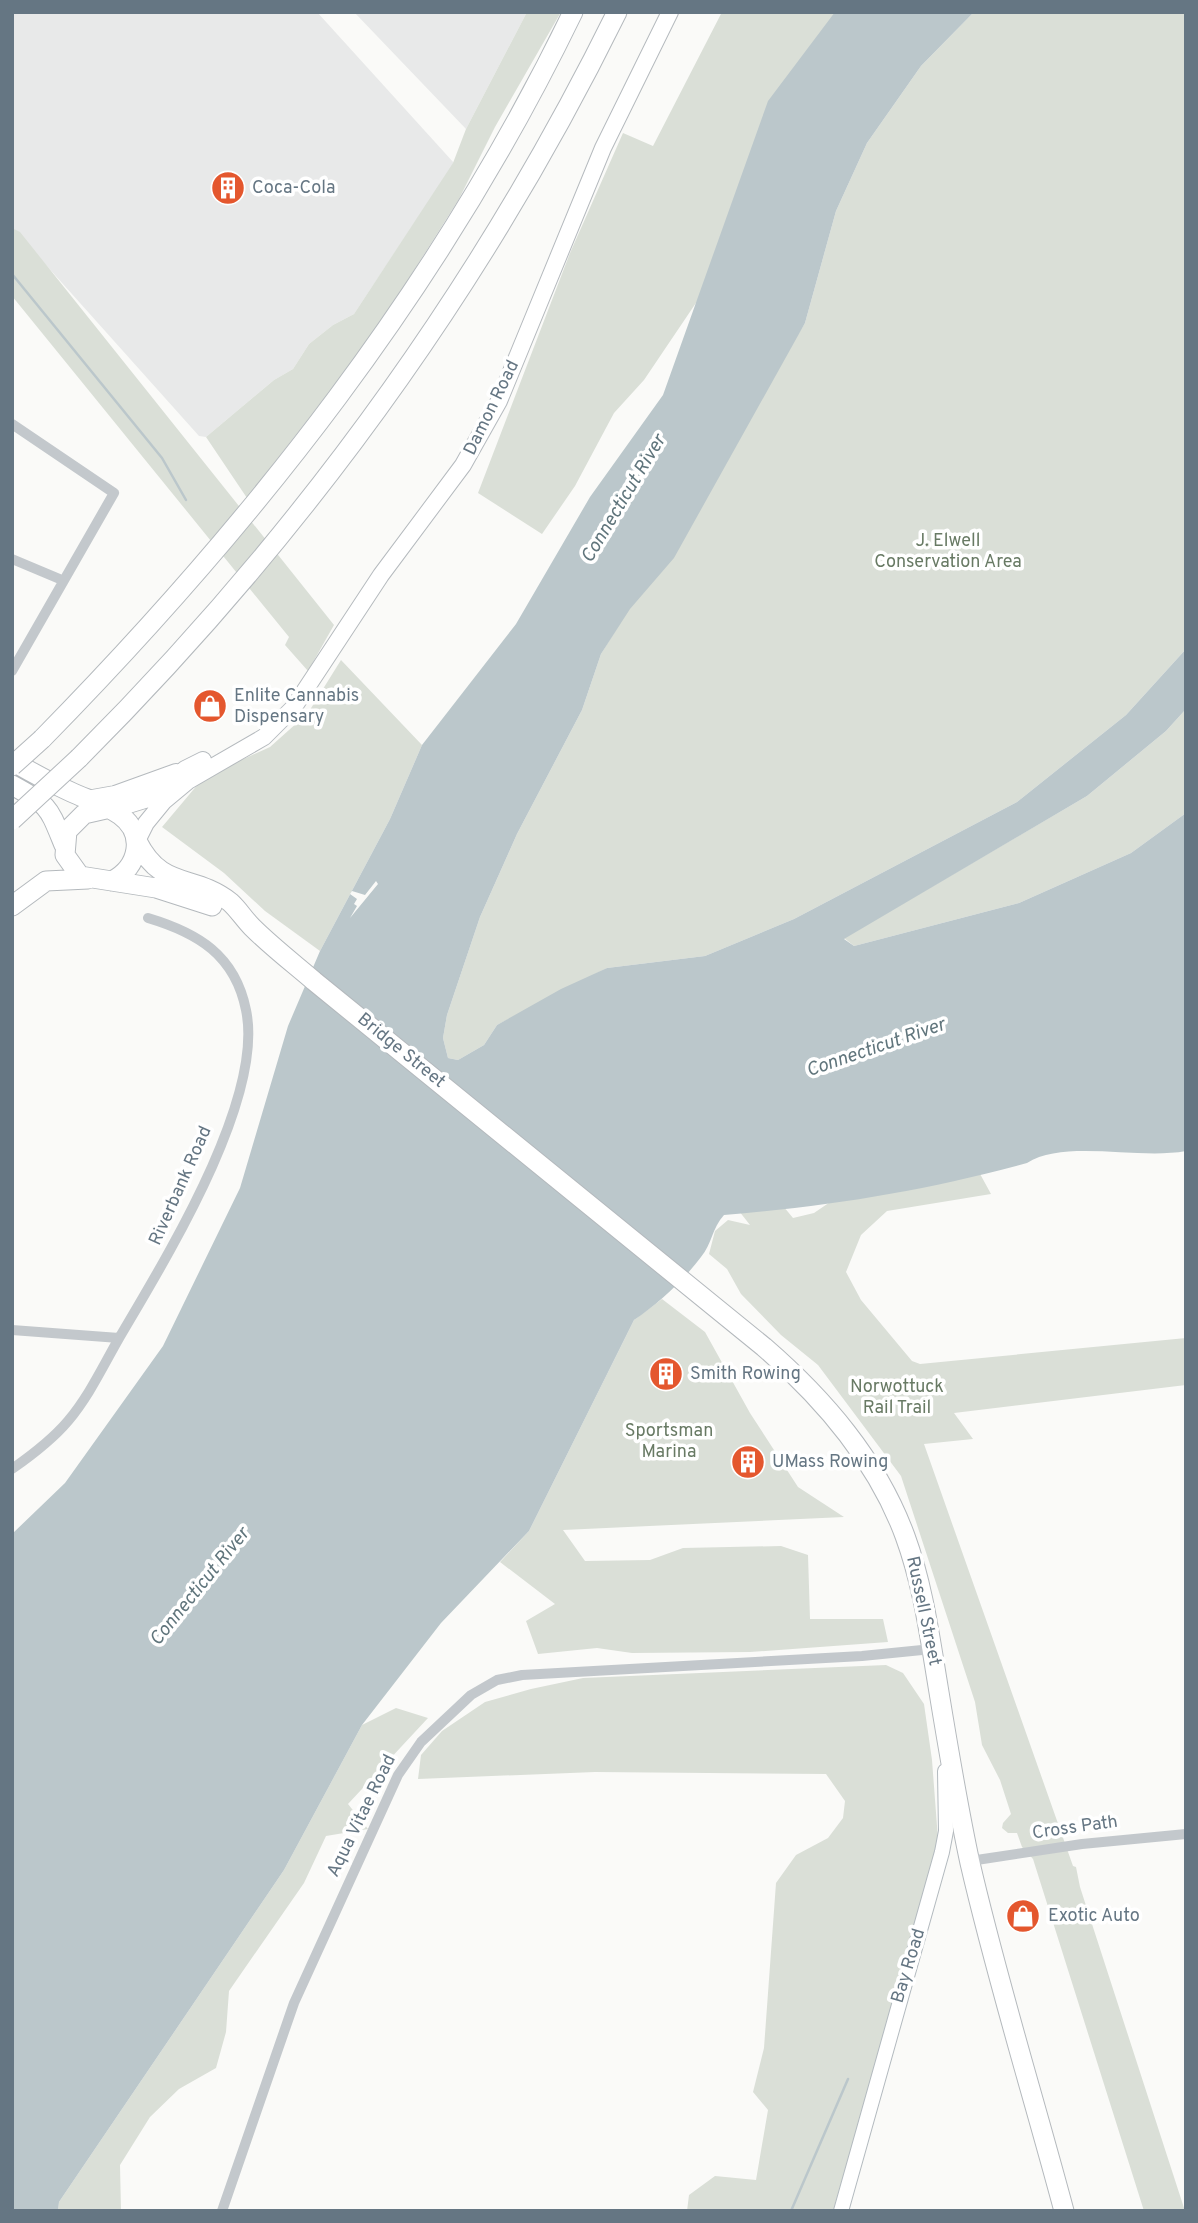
<svg xmlns="http://www.w3.org/2000/svg" width="1198" height="2223" font-family="Overpass,sans-serif">
<style>
.built{fill:#e8e9e9}
.green{fill:#dadfd7}
.water{fill:#bbc7cb}
.pier{fill:#fafaf8}
.lines{fill:none;stroke-linecap:round;stroke-linejoin:round}
.stream{stroke:#bbc7cb;stroke-width:2.5}
.secondary-casing{stroke:#b3babf;stroke-width:16}
.primary-casing{stroke:#b5babe;stroke-width:18}
.highway-casing{stroke:#b4b9bd;stroke-width:21}
.street{stroke:#c3c8cc;stroke-width:10}
.secondary{stroke:#fff;stroke-width:14}
.primary{stroke:#fff;stroke-width:16}
.highway{stroke:#fff;stroke-width:19}
.highway-bridge-casing{stroke:#b4b9bd;stroke-width:21;stroke-linecap:butt}
.highway-bridge{stroke:#fff;stroke-width:19}
.labels{text-anchor:middle;dominant-baseline:central;stroke-width:7;stroke-linejoin:round;paint-order:stroke}
.poi-label{font-size:18px;fill:#657683;stroke:#fff;text-anchor:start}
.street-label{font-size:18px;fill:#657683;stroke:#fff}
.park-label{font-size:18px;fill:#687a64;stroke:#fff}
.water-label{font-size:19px;font-style:italic;fill:#60757c;stroke:#fff}
</style>
<rect width="100%" height="100%" fill="#fafaf8"/>
<path class="built" d="M 12,12 L 317,12 L 454,163 L 354,314 L 333,325 L 309,344 L 293,369 L 274,380 L 206,437 L 199,436 L 12,227 Z
M 354,12 L 527,12 L 466,129 Z"/>
<path class="green" d="M 527,12 L 561,12 L 495,127 L 459,199 L 372,337 L 247,498 L 206,437 L 274,380 L 293,369 L 309,344 L 333,325 L 354,314 L 453,163 L 466,129 Z
M 722,12 L 837,12 L 800,69 L 702,294 L 644,380 L 614,413 L 575,486 L 542,534 L 478,493 L 570,253 L 623,133 L 653,146 Z
M 974,12 L 1186,12 L 1186,649 L 1126,715 L 1017,802 L 794,919 L 705,956 L 607,968 L 497,1025 L 484,1045 L 458,1060 L 448,1058 L 443,1038 L 447,1015 L 480,917 L 517,834 L 582,710 L 601,654 L 805,323 L 836,211 L 867,143 L 921,66 Z
M 12,228 L 20,232 L 334,625 L 308,671 L 285,645 L 289,637 L 12,296 Z
M 341,660 L 422,745 L 390,819 L 320,951 L 265,911 L 224,873 L 162,827 L 204,777 L 270,747 L 308,713 Z
M 1186,709 L 1186,813 L 1131,853 L 1019,903 L 854,946 L 844,938 L 1087,796 L 1166,731 Z
M 685,1087 L 793,1218 L 814,1213 L 836,1198 L 979,1172 L 991,1194 L 887,1211 L 861,1235 L 846,1272 L 861,1300 L 912,1361 L 920,1364 L 1186,1338 L 1186,1385 L 954,1413 L 973,1439 L 924,1444 L 1073,1866 L 1076,1867 L 1080,1887 L 1185,2211 L 1144,2211 L 1033,1859 L 1022,1847 L 1017,1833 L 1008,1833 L 1002,1828 L 1003,1823 L 1011,1814 L 1000,1780 L 982,1745 L 975,1702 L 901,1476 L 818,1365 L 781,1335 L 741,1294 L 727,1269 L 709,1254 L 715,1231 L 728,1220 L 750,1225 L 655,1104 Z
M 662,1299 L 705,1332 L 750,1413 L 798,1487 L 844,1517 L 563,1530 L 585,1561 L 650,1560 L 683,1548 L 781,1546 L 808,1555 L 810,1619 L 883,1619 L 888,1642 L 750,1652 L 632,1653 L 597,1648 L 538,1654 L 526,1621 L 555,1604 L 500,1562 L 529,1531 L 634,1320 Z
M 886,1665 L 903,1673 L 924,1704 L 932,1760 L 938,1839 L 931,1875 L 833,2211 L 687,2211 L 689,2195 L 715,2176 L 756,2180 L 768,2110 L 753,2092 L 764,2048 L 776,1883 L 796,1855 L 828,1838 L 843,1818 L 845,1801 L 826,1774 L 595,1772 L 418,1779 L 421,1755 L 442,1731 L 485,1702 L 531,1689 L 583,1678 Z
M 396,1708 L 428,1718 L 348,1804 L 368,1829 L 326,1836 L 304,1883 L 229,1991 L 226,2032 L 216,2068 L 179,2089 L 150,2117 L 120,2165 L 121,2211 L 58,2211 L 59,2202 L 284,1870 L 362,1725 Z"/>
<path class="water" d="M 835,12 L 974,12 L 921,66 L 867,143 L 836,211 L 805,323 L 674,558 L 630,609 L 601,654 L 582,710 L 517,834 L 480,917 L 447,1015 L 443,1038 L 448,1058 L 458,1060 L 484,1045 L 497,1025 L 561,989 L 607,968 L 705,956 L 794,919 L 1017,802 L 1126,715 L 1186,649 L 1186,709 L 1166,731 L 1087,796 L 844,939 L 854,946 L 1019,903 L 1131,853 L 1186,813 L 1186,1151 C 1138,1160 1064,1139 1027,1163 C 924,1191 831,1206 724,1215 C 712,1228 712,1244 701,1257 C 683,1281 658,1304 634,1320 L 529,1531 L 441,1623 L 362,1725 L 284,1870 L 59,2202 L 58,2211 L 12,2211 L 12,1534 L 65,1483 L 163,1346 L 240,1188 L 288,1026 L 320,951 L 390,819 L 422,745 L 516,624 L 590,497 L 663,395 L 768,101 Z"/>
<path class="pier" d="M 376,881 L 378,884 L 350,918 L 357,906 L 354,904 L 357,899 L 350,894 L 352,891 L 365,895 Z"/>
<g class="lines">
<path class="stream" d="M 12,274 L 162,458 L 186,500
M 791,2211 L 848,2079"/>
<g class="secondary-casing">
<path id="secondary" d="M 841,2211 L 942,1852 L 946,1831 L 945,1771"/>
</g>
<g class="primary-casing">
<path id="primary" d="M 87,799 L 115,794 L 176,772
M 112,810 L 148,799 L 185,769 L 203,760
M 137,841 L 146,823 L 164,801 L 188,781 L 264,737 L 294,707 L 381,575 L 463,465 L 499,401 L 603,148 L 670,12"/>
</g>
<g class="highway-casing">
<path id="highway" d="M 42,739 C 255,522 440,287 573,12
M 79,758 C 298,539 480,290 617,12
M 12,761 C 31,772 51,783 71,792 C 86,799 106,805 120,815 C 146,834 139,867 112,881
M 12,785 C 50,806 48,806 64,845
M 106,809 L 84,814 L 67,831 L 65,855 L 80,876 L 156,888 L 212,906
M 137,841 C 162,891 193,873 230,902 C 238,909 244,919 252,927 C 271,946 293,963 314,981 L 764,1347 C 824,1399 877,1460 905,1536 C 922,1582 929,1631 937,1680 C 947,1741 957,1803 970,1863 C 997,1980 1033,2095 1064,2211
M 12,906 L 46,881 L 88,879"/>
</g>
<path class="street" d="M 12,424 L 114,493 L 12,671
M 12,559 L 62,580
M 12,1330 L 119,1338
M 12,1469 C 32,1455 52,1440 68,1421 C 89,1396 102,1368 118,1340 C 163,1263 265,1100 246,1010 C 235,955 198,933 148,918
M 970,1861 L 1082,1844 L 1186,1834
M 222,2211 L 294,2003 L 398,1775 L 421,1742 L 471,1695 L 497,1680 L 522,1675 L 862,1656 L 932,1649"/>
<use href="#secondary" class="secondary"/>
<use href="#primary" class="primary"/>
<use href="#highway" class="highway"/>
<g class="highway-bridge-casing">
<path id="highway-bridge" d="M 12,766 L 42,739
M 12,820 L 79,758"/>
</g>
<use href="#highway-bridge" class="highway-bridge"/>
</g>
<defs>
<g id="building-disc" transform="scale(1.75)"><circle r="9.5" fill="#e4572e" stroke="#fff"/><path d="M-4-6H4V6H1V3H-1V6H-4ZM-2.5-4.3h1.7v1.8h-1.7ZM.8-4.3h1.7v1.8H.8ZM-2.5-1h1.7V.8h-1.7ZM.8-1h1.7V.8H.8Z" fill="#fff"/></g>
<g id="shop-disc" transform="scale(1.75)"><circle r="9.5" fill="#e4572e" stroke="#fff"/><path d="M-5-2.5h2.3a2.7 3.5 0 0 1 5.4 0H5L5.5 6h-11ZM-1.5-2.5h3a1.5 2.3 0 0 0-3 0Z" fill="#fff"/></g>
</defs>
<g fill-rule="evenodd">
<use href="#building-disc" x="228" y="188"/>
<use href="#shop-disc" x="210" y="706"/>
<use href="#building-disc" x="666" y="1374"/>
<use href="#building-disc" x="748" y="1462"/>
<use href="#shop-disc" x="1023" y="1916"/>
</g>
<g class="labels">
<g class="poi-label">
<text x="252" y="188">Coca-Cola</text>
<text x="234" y="696">Enlite Cannabis<tspan x="234" dy="21">Dispensary</tspan></text>
<text x="690" y="1374">Smith Rowing</text>
<text x="772" y="1462">UMass Rowing</text>
<text x="1048" y="1916">Exotic Auto</text>
</g>
<g class="street-label">
<text transform="translate(492 408) rotate(-64)">Damon Road</text>
<text transform="translate(401 1051) rotate(39)">Bridge Street</text>
<text transform="translate(181 1186) rotate(-66)">Riverbank Road</text>
<text transform="translate(923 1611) rotate(78)">Russell Street</text>
<text transform="translate(362 1816) rotate(-64)">Aqua Vitae Road</text>
<text transform="translate(1075 1828) rotate(-8)">Cross Path</text>
<text transform="translate(909 1966) rotate(-73)">Bay Road</text>
</g>
<g class="park-label">
<text x="948" y="541">J. Elwell<tspan x="948" dy="21">Conservation Area</tspan></text>
<text x="897" y="1387">Norwottuck<tspan x="897" dy="21">Rail Trail</tspan></text>
<text x="669" y="1431">Sportsman<tspan x="669" dy="21">Marina</tspan></text>
</g>
<g class="water-label">
<text transform="translate(624 499) rotate(-59)">Connecticut River</text>
<text transform="translate(876 1048) rotate(-19)">Connecticut River</text>
<text transform="translate(200 1587) rotate(-51)">Connecticut River</text>
</g>
</g>
<rect width="1198" height="2223" fill="none" stroke="#657683" stroke-width="28"/>
</svg>
